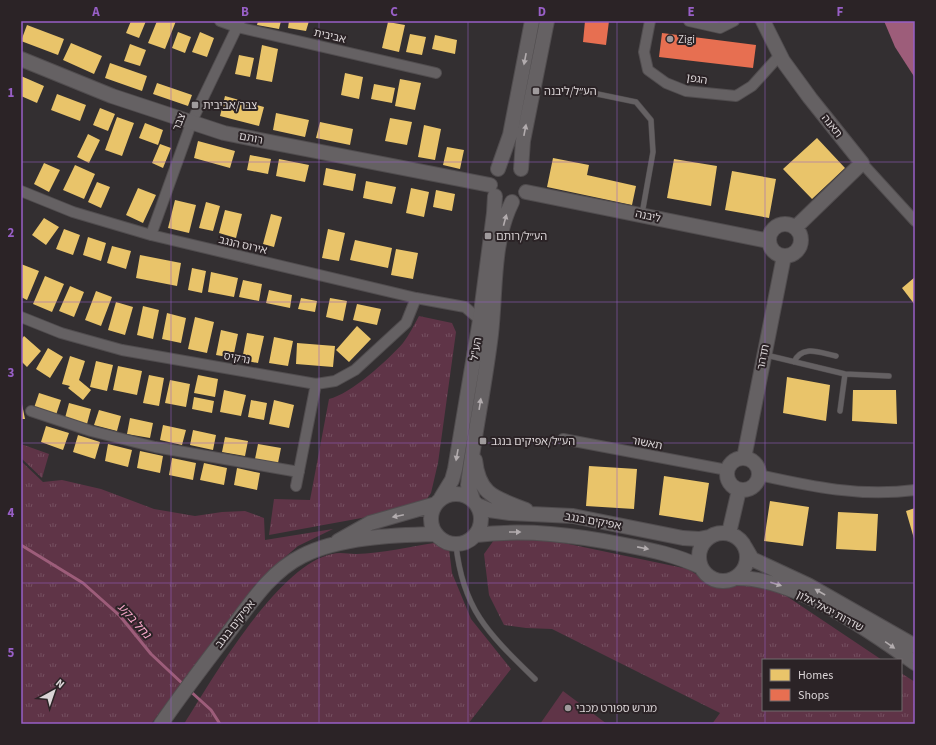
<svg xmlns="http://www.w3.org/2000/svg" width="936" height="745" font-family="'Source Sans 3','Noto Sans Hebrew',sans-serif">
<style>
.grass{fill:url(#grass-tufts)}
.pitch{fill:#5f3447}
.water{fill:#9d5d7a}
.homes{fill:#e9c46a}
.shops{fill:#e76f51}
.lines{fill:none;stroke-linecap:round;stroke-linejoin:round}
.stream{stroke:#9d5d7a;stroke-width:3}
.lane-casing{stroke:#514d4f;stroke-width:6}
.street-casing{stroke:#514d4f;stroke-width:12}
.secondary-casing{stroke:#514d4f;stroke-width:16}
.lane{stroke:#656163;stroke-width:5}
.street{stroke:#656163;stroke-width:10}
.secondary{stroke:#656163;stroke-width:14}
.oneway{fill:#b2acae}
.grid{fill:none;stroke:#985fc6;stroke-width:1;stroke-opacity:0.55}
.poi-dot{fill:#a09b9d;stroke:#2b2326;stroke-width:1.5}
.labels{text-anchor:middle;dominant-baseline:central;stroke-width:4;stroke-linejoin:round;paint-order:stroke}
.street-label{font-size:11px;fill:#dbd5d7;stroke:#2b2326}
.poi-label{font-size:11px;fill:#dbd5d7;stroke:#2b2326;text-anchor:start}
.water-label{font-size:12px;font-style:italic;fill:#f6a7c9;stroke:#2b2326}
.neatline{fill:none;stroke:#985fc6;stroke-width:1.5}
.grid-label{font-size:13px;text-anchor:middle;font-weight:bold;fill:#985fc6}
</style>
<defs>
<pattern id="grass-tufts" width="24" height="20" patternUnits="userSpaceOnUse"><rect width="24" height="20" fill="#5f3447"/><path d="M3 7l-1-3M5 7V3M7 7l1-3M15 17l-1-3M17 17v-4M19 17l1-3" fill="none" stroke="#755061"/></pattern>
</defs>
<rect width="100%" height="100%" fill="#332f31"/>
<path class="grass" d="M 419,316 L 452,323 L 456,332 L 438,463 L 431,493 L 422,506 L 405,510 L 269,535 L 274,499 L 310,500 L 329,399 C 351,394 388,360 403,343 C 409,335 414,325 419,316 Z
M 21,444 L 49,454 L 42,478 L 21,458 Z
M 21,461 L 43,482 L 62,480 L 101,489 L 154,509 L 195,516 L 222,512 L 245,511 L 264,518 L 265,540 L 333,529 L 298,546 L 278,563 L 254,586 L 151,724 L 21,724 Z
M 540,538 L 688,569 L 711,584 L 719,587 L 729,588 L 740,584 L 773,587 L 882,660 L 763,660 L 763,710 L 901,710 L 901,673 L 915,682 L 915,724 L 712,724 L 720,713 L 552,629 L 526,628 L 504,625 L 489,595 L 484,554 L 494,540 Z
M 434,543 L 449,549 L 452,573 L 471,619 L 511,669 L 468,724 L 184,724 C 213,678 278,565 332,554 C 340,552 349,554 356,554 C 382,553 409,547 434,543 Z"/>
<path class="pitch" d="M 563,691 L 607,724 L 540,724 Z"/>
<path class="water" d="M 884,21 L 915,21 L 915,78 L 895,47 Z"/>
<path class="homes" d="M 131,21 L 146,21 L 139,38 L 126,33 Z
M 157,21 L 176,21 L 165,49 L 148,43 Z
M 258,21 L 281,21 L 279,29 L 257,25 Z
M 289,21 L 309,21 L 306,31 L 288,28 Z
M 388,22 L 405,25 L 399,52 L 382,48 Z
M 27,25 L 64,39 L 58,55 L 21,41 Z
M 178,32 L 191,37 L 185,53 L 172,48 Z
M 200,32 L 214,38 L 207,57 L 192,52 Z
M 410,34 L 426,37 L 422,55 L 406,52 Z
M 435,35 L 457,40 L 455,54 L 432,49 Z
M 71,43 L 102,56 L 94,74 L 63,60 Z
M 130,44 L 146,50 L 140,66 L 124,61 Z
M 262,45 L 278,49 L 272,82 L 256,79 Z
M 239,55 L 254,58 L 250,77 L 235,74 Z
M 110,63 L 147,76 L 142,91 L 105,78 Z
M 345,73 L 363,77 L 359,99 L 341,95 Z
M 21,76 L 44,86 L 37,103 L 21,96 Z
M 400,79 L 421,83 L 415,110 L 395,106 Z
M 157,83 L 192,95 L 188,106 L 153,94 Z
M 374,84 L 395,88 L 392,103 L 371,99 Z
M 57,94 L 86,105 L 80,121 L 51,110 Z
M 225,96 L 264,107 L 259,126 L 220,116 Z
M 100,108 L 115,114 L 108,131 L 93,125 Z
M 276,113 L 309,120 L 305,137 L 273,130 Z
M 117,117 L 134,123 L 122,156 L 105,150 Z
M 390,118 L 412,122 L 407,145 L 385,141 Z
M 320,122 L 353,129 L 350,145 L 316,138 Z
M 145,123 L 163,130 L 158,145 L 139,138 Z
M 424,125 L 441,129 L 435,160 L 418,157 Z
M 88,134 L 100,140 L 89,163 L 77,157 Z
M 817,138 L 845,168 L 812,199 L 783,169 Z
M 198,141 L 235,151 L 230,168 L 194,158 Z
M 160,144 L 171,148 L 163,168 L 152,163 Z
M 447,147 L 464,150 L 460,169 L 443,165 Z
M 250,155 L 271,159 L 268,174 L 247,170 Z
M 553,158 L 589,165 L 587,175 L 636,186 L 632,205 L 547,187 Z
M 279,159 L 309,165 L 305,182 L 276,176 Z
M 674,159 L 717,166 L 711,206 L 667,198 Z
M 44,163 L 60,170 L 49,192 L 34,184 Z
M 75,165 L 95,174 L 84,199 L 63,190 Z
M 326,168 L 356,174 L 353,191 L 323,185 Z
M 732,171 L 776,179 L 769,218 L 725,210 Z
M 366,181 L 396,187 L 392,204 L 363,198 Z
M 97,182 L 110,187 L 101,208 L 88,202 Z
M 138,188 L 156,195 L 143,223 L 126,215 Z
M 411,188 L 429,192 L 424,217 L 406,213 Z
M 436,190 L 455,194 L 452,211 L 433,207 Z
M 175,200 L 196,205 L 189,233 L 168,228 Z
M 206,202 L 220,206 L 213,231 L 199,228 Z
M 225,210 L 242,214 L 236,238 L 219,233 Z
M 271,214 L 282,217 L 274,247 L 263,244 Z
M 44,218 L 59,227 L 46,245 L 32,235 Z
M 64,229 L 80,235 L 73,255 L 56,249 Z
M 328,229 L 345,233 L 339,261 L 322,258 Z
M 88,237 L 106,243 L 101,261 L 83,255 Z
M 355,240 L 392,248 L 388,268 L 350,260 Z
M 112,246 L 131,251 L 126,269 L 107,263 Z
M 396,249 L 418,253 L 413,279 L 391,275 Z
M 140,255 L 181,263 L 177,286 L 136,278 Z
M 21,264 L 39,271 L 27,300 L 21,297 Z
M 192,268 L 206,271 L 202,293 L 188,290 Z
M 211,272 L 238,278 L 234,297 L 208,292 Z
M 45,276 L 64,284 L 52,312 L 33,304 Z
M 915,277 L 915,305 L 902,288 Z
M 243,280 L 262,284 L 259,301 L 239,297 Z
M 70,286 L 84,292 L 74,317 L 59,311 Z
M 269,290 L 292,295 L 290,308 L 266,303 Z
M 96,291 L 112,297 L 101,326 L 85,320 Z
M 301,298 L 317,301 L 315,312 L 298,309 Z
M 330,298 L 347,301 L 343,321 L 326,317 Z
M 116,302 L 133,307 L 125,335 L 108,330 Z
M 357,304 L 381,309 L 377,325 L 353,320 Z
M 143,306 L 159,310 L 153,339 L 137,335 Z
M 167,313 L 186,318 L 181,343 L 162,339 Z
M 195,317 L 214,322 L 207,353 L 188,349 Z
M 357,326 L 371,339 L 349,362 L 336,350 Z
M 221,330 L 238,334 L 233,358 L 216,355 Z
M 247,333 L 264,336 L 258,363 L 242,360 Z
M 24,336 L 41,351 L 27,367 L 21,361 L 21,340 Z
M 274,337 L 293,341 L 288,366 L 269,363 Z
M 297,343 L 335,346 L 333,367 L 296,364 Z
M 48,348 L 63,357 L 50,378 L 36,369 Z
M 70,356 L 85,361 L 79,380 L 91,390 L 83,400 L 68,388 L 70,386 L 62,384 Z
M 96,361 L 113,365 L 107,391 L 90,387 Z
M 118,366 L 142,371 L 137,395 L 113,390 Z
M 149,375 L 164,378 L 159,406 L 143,403 Z
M 198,375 L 218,379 L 215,397 L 194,393 Z
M 787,377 L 830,385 L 826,421 L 783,413 Z
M 170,380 L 190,384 L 186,407 L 165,403 Z
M 224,390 L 246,395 L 241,416 L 220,412 Z
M 853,390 L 896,390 L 897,424 L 852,421 Z
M 39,393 L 61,400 L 56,415 L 34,408 Z
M 194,397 L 214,401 L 212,413 L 192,409 Z
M 21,399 L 25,419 L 21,419 Z
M 251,400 L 267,403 L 264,420 L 248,417 Z
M 274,400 L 294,405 L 289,428 L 269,424 Z
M 69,403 L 91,409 L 87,424 L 65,418 Z
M 99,410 L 121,416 L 117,431 L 94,425 Z
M 130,418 L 153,423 L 150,438 L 127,434 Z
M 163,425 L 186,430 L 182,445 L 160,440 Z
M 46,426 L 69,433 L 63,450 L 41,442 Z
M 193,430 L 216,435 L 213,450 L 190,445 Z
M 78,435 L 100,442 L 95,459 L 73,452 Z
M 225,437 L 248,441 L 245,456 L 222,452 Z
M 108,444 L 132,450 L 128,467 L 105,461 Z
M 258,444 L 281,448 L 278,463 L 255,459 Z
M 140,451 L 163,456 L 160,473 L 137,468 Z
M 172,458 L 196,463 L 193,480 L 169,475 Z
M 204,463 L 227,468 L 224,485 L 200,480 Z
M 589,466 L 637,469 L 634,509 L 586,506 Z
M 237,468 L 260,473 L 257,490 L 234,485 Z
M 664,476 L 709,483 L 703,522 L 659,515 Z
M 770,501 L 809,507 L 803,546 L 764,541 Z
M 915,508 L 915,542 L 906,511 Z
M 838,512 L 878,514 L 876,551 L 836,549 Z"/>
<path class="shops" d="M 585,21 L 609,21 L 606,45 L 583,42 Z
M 662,33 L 756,45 L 753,68 L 659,57 Z"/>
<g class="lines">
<path class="stream" d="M 21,545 L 83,583 L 120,616 L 151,654 L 184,685
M 189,690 L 211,710 L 220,724"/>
<g class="lane-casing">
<path id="lane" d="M 578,90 L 636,102 L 651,120 L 653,152 L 642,214
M 766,355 L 845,374 L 889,376
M 794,362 C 802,344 820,353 836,356
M 840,411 L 845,374
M 456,545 C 463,611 490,635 535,679"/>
</g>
<g class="street-casing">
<path id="street" d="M 220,21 L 237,27 L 436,73
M 650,21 L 644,52 L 648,70 L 666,83 L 686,91 L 736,96 L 752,86 L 780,55
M 689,21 L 720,28 L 734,21
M 862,163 L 915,221
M 21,191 L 73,212 L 151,235 L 416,298 L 465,307 L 480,320
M 151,235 L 192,121 L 240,21
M 21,317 L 61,333 L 122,350 L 316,384 L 335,381 L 355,370 L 406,323 L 416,298
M 31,411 L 91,431 L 155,447 L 299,472
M 563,439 L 727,470
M 759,475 C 813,487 860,497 915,490
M 296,486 L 316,384"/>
</g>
<g class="secondary-casing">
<path id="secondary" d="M 763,21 L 783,61 L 810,98 L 862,163 L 796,227
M 21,59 L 112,96 L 224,133 L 490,185
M 498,169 L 510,135 L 532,21
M 521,169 L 523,141 L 547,21
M 526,192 L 769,241
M769 240a16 16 0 1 1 32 0a16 16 0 1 1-32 0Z
M727 474a16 16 0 1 1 32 0a16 16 0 1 1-32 0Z
M 744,458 L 784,256
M 475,460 C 479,496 496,498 526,510
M431 519a25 25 0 1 1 50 0a25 25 0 1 1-50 0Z
M 441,498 L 452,480 L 455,469 L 480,320 L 494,213 L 495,196
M 473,500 L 468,485 C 474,435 485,385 491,334 C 496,291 492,242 512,202
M 477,505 L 489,510 L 510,513 L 573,516 L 683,538 L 699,539 L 709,537
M699 557a24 24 0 1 1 48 0a24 24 0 1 1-48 0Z
M 729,533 L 739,490
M 476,535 C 526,529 575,535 625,545 C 651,550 676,555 701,567
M 338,541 L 370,523 L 436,504
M 745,547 L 752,559 L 808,585 L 915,646
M 737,578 C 795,578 869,630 915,663
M 161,724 C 183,692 206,662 229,632 C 250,604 270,572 302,556 C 339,537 394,535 436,534"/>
</g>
<use href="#lane" class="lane"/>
<use href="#street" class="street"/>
<use href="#secondary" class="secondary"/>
</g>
<defs><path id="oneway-solid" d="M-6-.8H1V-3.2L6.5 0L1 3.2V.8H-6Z"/></defs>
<g class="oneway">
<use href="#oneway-solid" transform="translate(525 59) rotate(101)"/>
<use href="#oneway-solid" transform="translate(525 130) rotate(-79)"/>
<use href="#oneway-solid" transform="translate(505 220) rotate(-75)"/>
<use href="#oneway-solid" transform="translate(480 404) rotate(-81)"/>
<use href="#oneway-solid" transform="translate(457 455) rotate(100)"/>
<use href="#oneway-solid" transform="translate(398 516) rotate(168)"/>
<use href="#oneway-solid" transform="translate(515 532)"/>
<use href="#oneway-solid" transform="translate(643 548) rotate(11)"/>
<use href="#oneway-solid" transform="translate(776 584) rotate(18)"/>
<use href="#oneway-solid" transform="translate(820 592) rotate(-150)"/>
<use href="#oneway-solid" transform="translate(890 645) rotate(35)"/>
</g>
<path class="grid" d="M 171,21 L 171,724M 319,21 L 319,724M 468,21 L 468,724M 617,21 L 617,724M 765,21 L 765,660M 21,162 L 915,162M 21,302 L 915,302M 21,443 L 915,443M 21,583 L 915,583M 765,710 L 765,724"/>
<g class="poi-dot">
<circle cx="670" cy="39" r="4"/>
<rect x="532" y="87" width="8" height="8" rx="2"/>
<rect x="191" y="101" width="8" height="8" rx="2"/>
<rect x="484" y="232" width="8" height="8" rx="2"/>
<rect x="479" y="437" width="8" height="8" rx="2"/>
<circle cx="568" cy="708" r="4"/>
</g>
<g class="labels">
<g class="street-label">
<text transform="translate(330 36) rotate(13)">אביבית</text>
<text transform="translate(697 79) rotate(9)">הגפן</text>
<text transform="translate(179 122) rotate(-68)">צבר</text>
<text transform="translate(832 126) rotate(52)">תאנה</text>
<text transform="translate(251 138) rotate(11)">רותם</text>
<text transform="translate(648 216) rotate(12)">ליבנה</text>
<text transform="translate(243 245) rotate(13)">אירוס הנגב</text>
<text transform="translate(476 349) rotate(-80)">הע"ל</text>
<text transform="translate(763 357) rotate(-79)">תדהר</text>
<text transform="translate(237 358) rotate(10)">נרקיס</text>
<text transform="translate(647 443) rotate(11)">תאשור</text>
<text transform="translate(593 521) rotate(10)">אפיקים בנגב</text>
<text transform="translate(830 611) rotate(28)">שדרות יגאל אלון</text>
<text transform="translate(235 624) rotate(-52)">אפיקים בנגב</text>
</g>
<g class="poi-label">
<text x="678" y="39">Zigi</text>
<text x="544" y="91">הע״ל/ליבנה</text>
<text x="203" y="105">צבר/אביבית</text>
<text x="496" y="236">הע״ל/רותם</text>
<text x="491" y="441">הע״ל/אפיקים בנגב</text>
<text x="576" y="708">מגרש ספורט מכבי</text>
</g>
<g class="water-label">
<text transform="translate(134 621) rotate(48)">נחל בקע</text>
</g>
</g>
<rect width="936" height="745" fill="none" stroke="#2b2326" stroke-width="44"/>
<rect x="762" y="659" width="140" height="52" fill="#2b2326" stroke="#716a6d"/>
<rect x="770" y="669" width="20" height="12" fill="#e9c46a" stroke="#716a6d"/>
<text x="798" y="679" font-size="12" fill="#dbd5d7">Homes</text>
<rect x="770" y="689" width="20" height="12" fill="#e76f51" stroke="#716a6d"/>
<text x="798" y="699" font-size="12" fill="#dbd5d7">Shops</text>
<g transform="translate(54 691) rotate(40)" stroke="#2b2326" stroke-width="3" paint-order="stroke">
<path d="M0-3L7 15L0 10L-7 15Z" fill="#dbd5d7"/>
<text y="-6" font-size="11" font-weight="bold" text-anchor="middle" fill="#dbd5d7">N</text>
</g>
<rect x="22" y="22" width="892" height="701" class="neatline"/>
<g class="grid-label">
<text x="96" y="16">A</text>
<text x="245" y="16">B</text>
<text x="394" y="16">C</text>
<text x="542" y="16">D</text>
<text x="691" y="16">E</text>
<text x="840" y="16">F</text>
<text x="11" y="97">1</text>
<text x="11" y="237">2</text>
<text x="11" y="377">3</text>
<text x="11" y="517">4</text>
<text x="11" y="657">5</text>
</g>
</svg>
